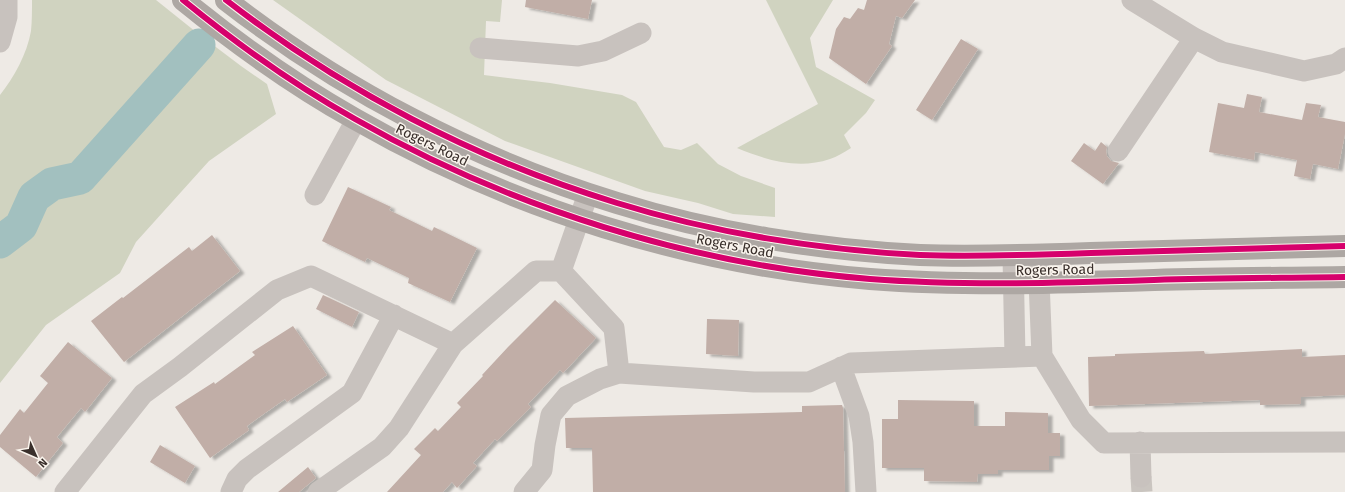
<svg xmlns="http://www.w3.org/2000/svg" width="1345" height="492" font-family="'Fira Sans',sans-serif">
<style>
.green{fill:#d0d3c0}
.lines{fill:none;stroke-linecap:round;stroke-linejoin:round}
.river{stroke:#a2c0bf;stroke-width:33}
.building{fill:#c1aea7;filter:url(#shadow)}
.minor-tunnel{stroke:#cac5c0;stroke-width:21;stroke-dasharray:21 10;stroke-linecap:butt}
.minor{stroke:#c8c2be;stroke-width:21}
.major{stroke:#ada7a3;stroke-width:22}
.cycleway-casing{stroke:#faf4ed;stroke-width:8}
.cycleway{stroke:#d6006c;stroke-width:6}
.labels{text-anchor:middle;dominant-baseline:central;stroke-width:3;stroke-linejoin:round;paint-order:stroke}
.street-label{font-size:14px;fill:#392f2b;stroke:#faf4ed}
</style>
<defs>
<filter id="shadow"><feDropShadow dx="4.5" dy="2.5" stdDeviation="1" flood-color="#0004"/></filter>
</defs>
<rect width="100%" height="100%" fill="#eeeae5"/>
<path class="green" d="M 32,0 L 156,0 L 196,32 L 241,66 L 267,84 L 276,114 L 209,161 L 136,242 L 120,273 L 46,325 L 0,383 L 0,95 C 14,77 27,54 31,31 C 32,21 32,10 32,0 Z
M 273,0 L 502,0 L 500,22 L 486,21 L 484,75 L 550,83 L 622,95 L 636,102 L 664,147 L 681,150 L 697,143 L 718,164 L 741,176 L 775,188 L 775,217 L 733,214 L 698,203 L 645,191 L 505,141 L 386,80 Z
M 766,0 L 833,0 L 810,38 L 816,67 L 875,100 L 866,113 L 844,135 L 851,148 C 844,152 837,157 830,159 C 798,170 766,160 737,148 L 818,104 Z"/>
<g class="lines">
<path class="river" d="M 0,242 L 21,226 L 34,197 L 52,184 L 80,178 L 199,45"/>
</g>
<path class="building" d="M 526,0 L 592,0 L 588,19 L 525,7 Z
M 867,0 L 915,0 L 902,18 L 896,16 L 889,44 L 892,46 L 866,84 L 829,58 L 836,29 L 844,17 L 850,19 L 858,8 L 864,10 Z
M 961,39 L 978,49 L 932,120 L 916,110 Z
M 1247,94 L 1262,97 L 1259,112 L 1302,120 L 1306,103 L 1321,105 L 1318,117 L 1345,122 L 1345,134 L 1338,169 L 1313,164 L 1310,179 L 1294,176 L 1297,160 L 1255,152 L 1254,160 L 1209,152 L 1218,103 L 1244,108 Z
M 1101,142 L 1107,147 L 1106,151 L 1107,156 L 1111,161 L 1119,163 L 1103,184 L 1071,161 L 1084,143 L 1095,151 Z
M 348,187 L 391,207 L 389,210 L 432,231 L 434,227 L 477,248 L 450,302 L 408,283 L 409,278 L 367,258 L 365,262 L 322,241 Z
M 212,235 L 240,271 L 124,362 L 91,321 L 122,297 L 123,298 L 189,247 L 192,251 Z
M 323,295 L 359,312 L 352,327 L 316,309 Z
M 555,300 L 596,338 L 563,373 L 560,370 L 528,404 L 531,407 L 497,441 L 495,439 L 473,463 L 477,466 L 457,488 L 452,482 L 443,492 L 387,492 L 421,455 L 414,449 L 435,428 L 438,431 L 461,407 L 457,403 L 483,376 L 482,375 L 508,347 Z
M 707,319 L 739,320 L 738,356 L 706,354 Z
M 293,326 L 327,375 L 287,402 L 285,399 L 258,418 L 247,426 L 249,430 L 210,458 L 175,407 L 214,382 L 215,384 L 255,355 L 252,352 Z
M 68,342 L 112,378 L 85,412 L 81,408 L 57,437 L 63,443 L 36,477 L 0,447 L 0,435 L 20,409 L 24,413 L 48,383 L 40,376 Z
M 1302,349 L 1302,357 L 1345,355 L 1345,395 L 1301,397 L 1301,404 L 1260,405 L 1260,400 L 1089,406 L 1088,357 L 1115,356 L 1115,354 L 1204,351 L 1205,354 Z
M 898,400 L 974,401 L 974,426 L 1005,426 L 1005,412 L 1048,413 L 1048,433 L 1060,433 L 1060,456 L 1049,456 L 1049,470 L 998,470 L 998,474 L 978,474 L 977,482 L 924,481 L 924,468 L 882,468 L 882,419 L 898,419 Z
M 842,405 L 843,408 L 845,492 L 593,492 L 592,448 L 566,448 L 565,418 L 802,412 L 802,406 Z
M 160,445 L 195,466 L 185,483 L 150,462 Z
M 308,467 L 316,478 L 299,492 L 278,492 Z"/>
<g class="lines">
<path class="minor-tunnel" d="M 1141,477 L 1142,492"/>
<path class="minor" d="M 1132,0 L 1194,38 L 1222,52 L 1304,71 L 1336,64 L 1345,58
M 0,42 L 7,17 L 7,0
M 480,48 L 578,56 L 603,51 L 641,33
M 1118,151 L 1194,38
M 588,194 L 561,271 L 614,328 L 619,373 L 754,382 L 809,382 L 851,363 L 1042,356 L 1081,420 L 1104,443 L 1345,442
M 315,195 L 356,120
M 1038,255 L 1042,356
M 1013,256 L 1015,357
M 841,367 L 859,416 L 863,442 L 866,492
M 1140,442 L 1141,477
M 65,492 L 143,394 L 180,367 L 277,290 L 311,276 L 453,344 L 536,271 L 561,271
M 231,492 L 237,479 L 247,469 L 352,393 L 394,315
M 318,492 L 382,447 L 399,428 L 453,344
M 524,492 L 542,470 L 545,445 L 551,415 L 567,396 L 600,379 L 619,373"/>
<path class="major" d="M 183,0 C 237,44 294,85 355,119 C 510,208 692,265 870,279 C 964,286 1059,283 1154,280 C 1217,278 1281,278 1345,277
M 226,0 C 342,90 476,160 617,203 C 713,233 820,250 920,255 C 977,257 1034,255 1091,253 C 1176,251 1260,248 1345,246"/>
<g class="cycleway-casing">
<path id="cycleway" d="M 183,0 C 237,44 294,85 355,119 C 510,208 692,265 870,279 C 964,286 1059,283 1154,280 C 1217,278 1281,278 1345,277
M 226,0 C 342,90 476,160 617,203 C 713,233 820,250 920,255 C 977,257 1034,255 1091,253 C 1176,251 1260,248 1345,246"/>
</g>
<use href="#cycleway" class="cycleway"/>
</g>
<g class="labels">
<g class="street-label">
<text transform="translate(432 145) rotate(26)">Rogers Road</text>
<text transform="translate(735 246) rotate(11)">Rogers Road</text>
<text transform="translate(1055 270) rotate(-1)">Rogers Road</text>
</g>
</g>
<g transform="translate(36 456) rotate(135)" stroke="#faf4ed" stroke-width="3" paint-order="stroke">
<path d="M0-3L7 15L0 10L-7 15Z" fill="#392f2b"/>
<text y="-6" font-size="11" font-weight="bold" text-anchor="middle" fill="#392f2b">N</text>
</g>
</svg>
